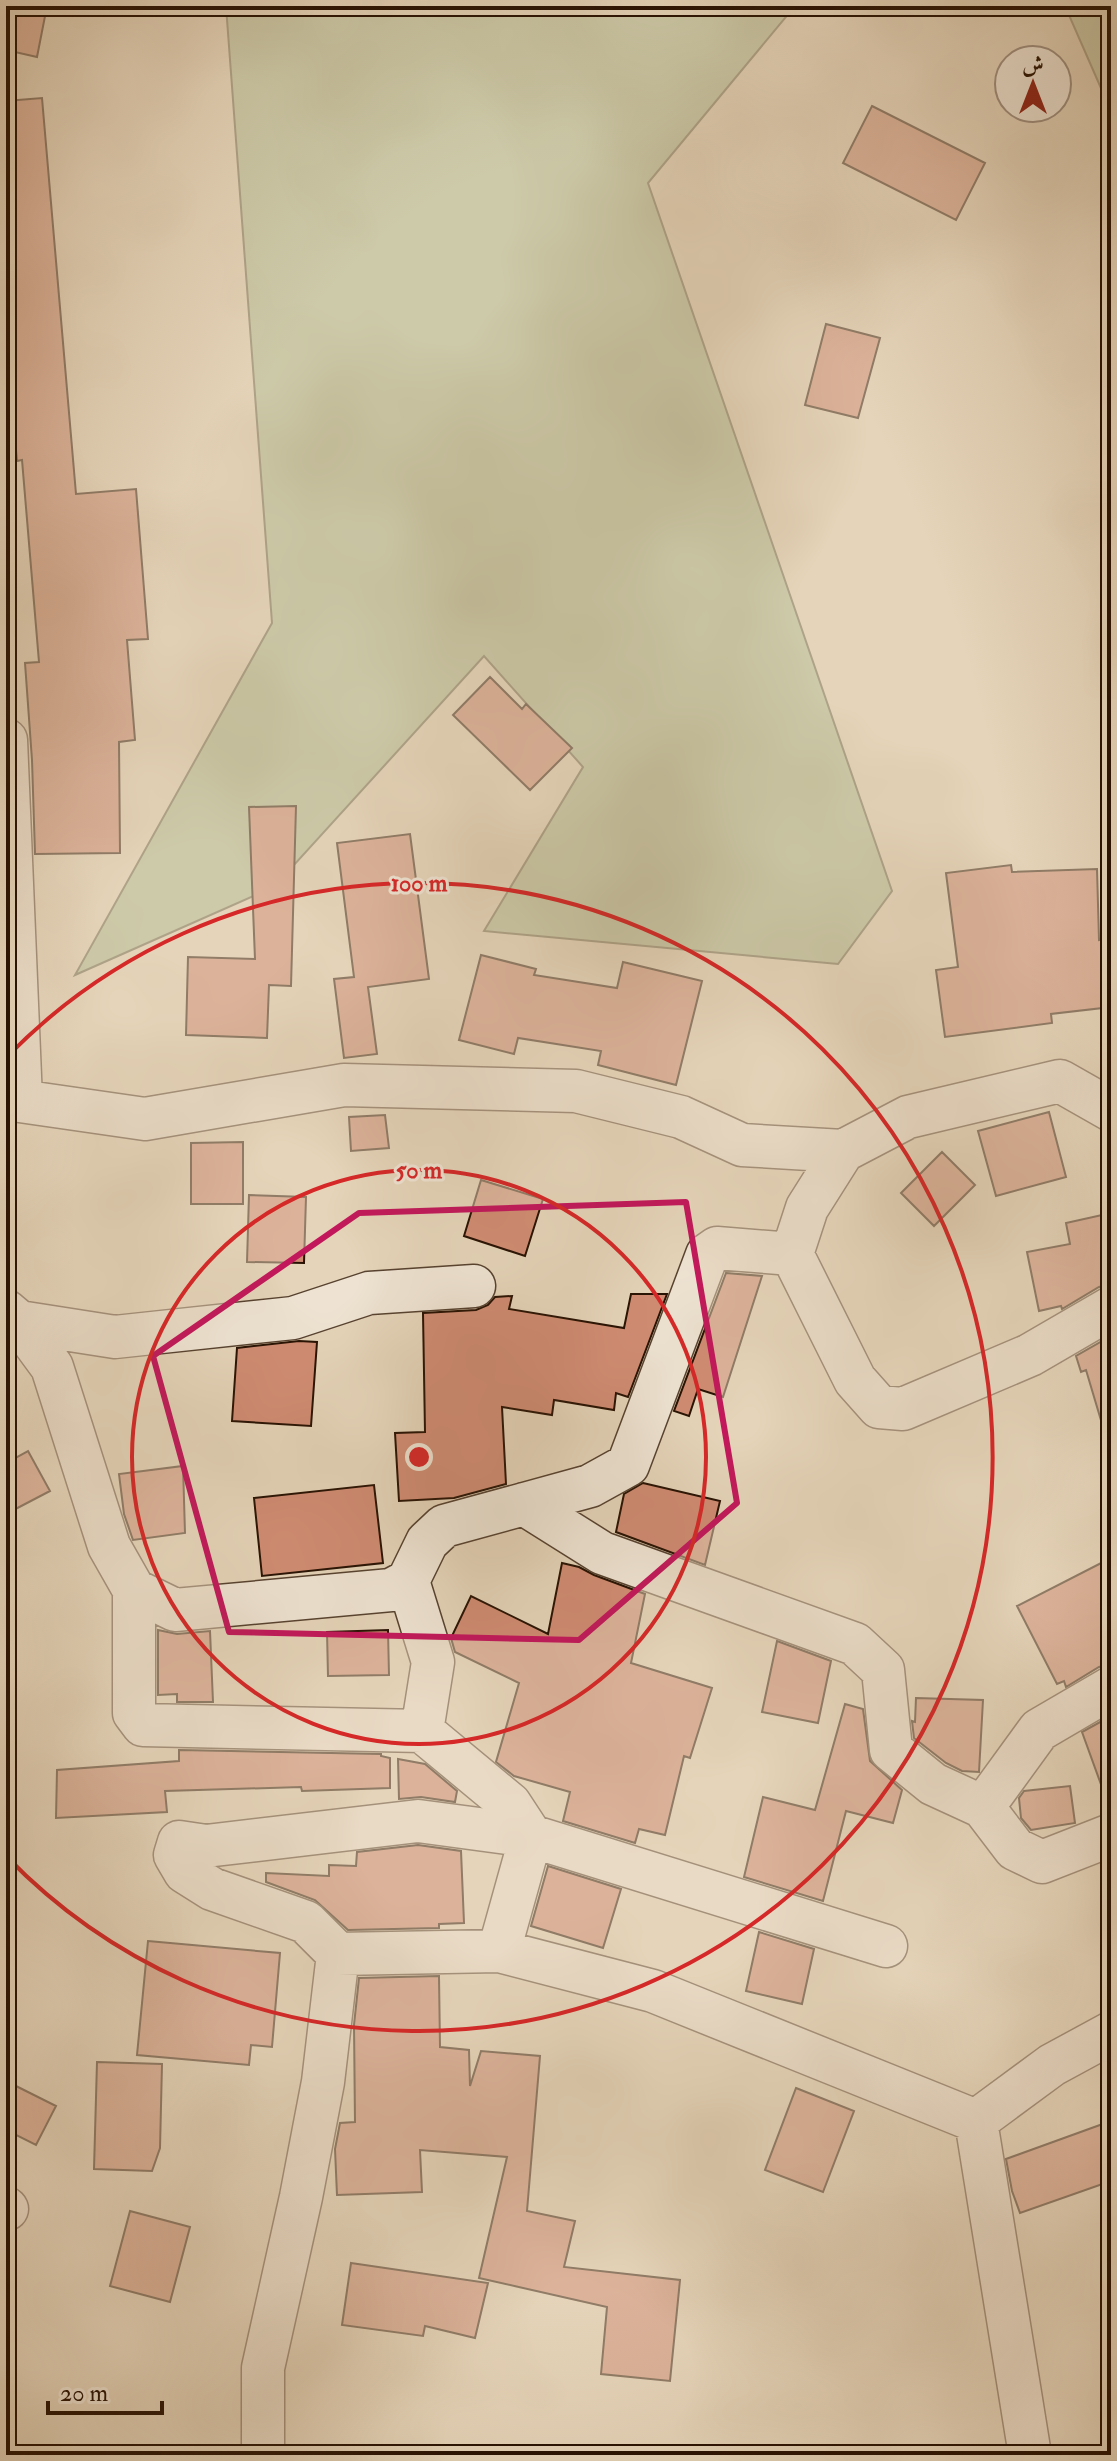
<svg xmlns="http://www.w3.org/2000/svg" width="1117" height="2461" font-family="'IM FELL Double Pica',Amiri,serif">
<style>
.green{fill:#afbe94;stroke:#6c684c;stroke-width:2}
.building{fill:#d08c73;stroke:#281203;stroke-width:2}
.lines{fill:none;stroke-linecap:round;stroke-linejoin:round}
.minor-casing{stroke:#574230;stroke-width:45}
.minor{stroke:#eee3d2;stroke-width:42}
.marked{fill:none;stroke:#c2185b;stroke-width:6;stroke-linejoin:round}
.ring{fill:none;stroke:#d62828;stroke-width:4}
.centre{fill:#d62828;stroke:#eee3d2;stroke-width:4}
.ring-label{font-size:24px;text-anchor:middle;font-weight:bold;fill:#d62828;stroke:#eee3d2;stroke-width:6;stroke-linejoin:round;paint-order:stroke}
</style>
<rect width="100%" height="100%" fill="#e5d4b9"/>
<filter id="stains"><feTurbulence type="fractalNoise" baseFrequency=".0025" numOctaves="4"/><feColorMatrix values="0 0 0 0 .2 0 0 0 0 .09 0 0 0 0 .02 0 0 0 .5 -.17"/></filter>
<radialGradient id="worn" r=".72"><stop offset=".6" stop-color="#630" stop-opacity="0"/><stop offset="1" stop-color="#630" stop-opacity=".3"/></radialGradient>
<path class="green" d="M 226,6 L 795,6 L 648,183 L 892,891 L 838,964 L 484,931 L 583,767 L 484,656 L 274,887 L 75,975 L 272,623 Z
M 1065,6 L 1111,6 L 1111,111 Z"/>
<path class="building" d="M 6,6 L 47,6 L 37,57 L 6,50 Z
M 42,98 L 76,494 L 136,489 L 148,639 L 127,640 L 135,740 L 119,742 L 120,853 L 35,854 L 32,760 L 25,663 L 39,662 L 22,460 L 17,461 L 6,337 L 6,101 Z
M 872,106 L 985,163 L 956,220 L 843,163 Z
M 826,324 L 880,338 L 858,418 L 805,405 Z
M 490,677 L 522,709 L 526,704 L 572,748 L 530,790 L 453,715 Z
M 296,806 L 291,986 L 269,985 L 267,1038 L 186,1035 L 188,957 L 255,959 L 249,807 Z
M 410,834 L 429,979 L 368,987 L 377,1054 L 344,1058 L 334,979 L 354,977 L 337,843 Z
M 1011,865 L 1012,872 L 1097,869 L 1099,940 L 1111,938 L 1111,1007 L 1051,1014 L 1052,1023 L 945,1037 L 936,970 L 958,967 L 946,873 Z
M 481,955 L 536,969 L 534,975 L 617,988 L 623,962 L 702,981 L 676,1085 L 598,1065 L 601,1051 L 518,1038 L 514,1054 L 459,1040 Z
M 1049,1112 L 1066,1177 L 996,1196 L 978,1131 Z
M 385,1115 L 389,1148 L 351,1151 L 349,1117 Z
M 243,1142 L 243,1204 L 191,1204 L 191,1143 Z
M 942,1152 L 975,1185 L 934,1226 L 901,1193 Z
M 481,1180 L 543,1199 L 525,1256 L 464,1236 Z
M 249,1195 L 306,1197 L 304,1263 L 247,1262 Z
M 1111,1213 L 1111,1284 L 1099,1287 L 1062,1309 L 1061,1306 L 1039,1311 L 1027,1252 L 1070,1244 L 1066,1223 Z
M 726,1273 L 762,1276 L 723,1397 L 698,1389 L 689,1416 L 674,1411 Z
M 631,1294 L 667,1294 L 628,1397 L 616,1393 L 614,1410 L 554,1400 L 552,1415 L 502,1407 L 506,1484 L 454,1498 L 399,1501 L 395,1433 L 425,1432 L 423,1313 L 476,1310 L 488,1305 L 495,1297 L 512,1296 L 509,1309 L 624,1328 Z
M 1111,1336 L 1111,1425 L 1103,1427 L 1086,1370 L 1081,1372 L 1076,1356 Z
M 299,1341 L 317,1342 L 311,1426 L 232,1421 L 237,1348 Z
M 28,1451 L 50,1491 L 6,1514 L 6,1463 Z
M 183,1466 L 185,1533 L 133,1540 L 124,1514 L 119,1474 Z
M 643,1483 L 720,1501 L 705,1565 L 616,1532 L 624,1494 Z
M 374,1485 L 383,1563 L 262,1576 L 254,1498 Z
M 1111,1558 L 1111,1664 L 1099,1667 L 1066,1687 L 1064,1681 L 1057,1684 L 1017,1606 Z
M 562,1563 L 579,1567 L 594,1575 L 645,1594 L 631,1663 L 712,1688 L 690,1758 L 684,1756 L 665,1835 L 639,1829 L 635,1843 L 563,1821 L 570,1792 L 514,1776 L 496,1762 L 519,1683 L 455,1652 L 451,1638 L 471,1596 L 548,1634 Z
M 158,1630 L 177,1634 L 210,1631 L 213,1702 L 177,1702 L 177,1694 L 158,1695 Z
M 388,1630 L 389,1675 L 328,1676 L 327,1632 Z
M 777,1641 L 831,1661 L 818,1723 L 762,1712 Z
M 916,1698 L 983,1700 L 979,1772 L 962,1771 L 946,1763 L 914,1738 L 912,1721 L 915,1722 Z
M 845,1704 L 863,1709 L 870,1761 L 902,1790 L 893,1823 L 846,1811 L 823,1901 L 744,1877 L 763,1797 L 815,1810 Z
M 1111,1716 L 1111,1800 L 1107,1801 L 1082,1732 Z
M 179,1750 L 381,1754 L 381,1756 L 390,1758 L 390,1788 L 302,1791 L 301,1787 L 165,1791 L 167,1812 L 56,1818 L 57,1770 L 179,1761 Z
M 398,1759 L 425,1764 L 457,1791 L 455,1802 L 421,1797 L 399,1799 Z
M 1070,1786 L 1075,1823 L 1031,1830 L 1021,1818 L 1019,1798 L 1024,1791 Z
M 418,1845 L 461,1851 L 464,1923 L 439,1924 L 439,1928 L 348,1930 L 315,1900 L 266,1882 L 266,1873 L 329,1876 L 329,1865 L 356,1866 L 357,1852 Z
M 548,1866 L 621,1889 L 603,1948 L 531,1926 Z
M 759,1932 L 814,1949 L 802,2004 L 746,1991 Z
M 148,1941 L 280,1953 L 272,2047 L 251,2045 L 249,2065 L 137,2055 Z
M 439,1976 L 440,2047 L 469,2050 L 470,2086 L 481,2051 L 540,2056 L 527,2211 L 575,2221 L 564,2267 L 680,2280 L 670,2381 L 601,2374 L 607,2307 L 479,2278 L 507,2157 L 420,2150 L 422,2192 L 337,2195 L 335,2149 L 340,2123 L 355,2122 L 354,2025 L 359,1978 Z
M 97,2062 L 162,2064 L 160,2148 L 152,2171 L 94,2169 Z
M 6,2081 L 56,2106 L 36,2145 L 6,2130 Z
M 796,2088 L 854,2111 L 823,2192 L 765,2170 Z
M 1111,2121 L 1111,2181 L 1020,2213 L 1012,2191 L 1006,2159 Z
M 130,2211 L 190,2227 L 170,2302 L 110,2286 Z
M 351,2263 L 488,2283 L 475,2338 L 425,2326 L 423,2336 L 342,2325 Z"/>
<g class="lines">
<g class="minor-casing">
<path id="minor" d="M 6,740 L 21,1100
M 6,1099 L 145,1119 L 344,1085 L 576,1091 L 681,1117 L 742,1145 L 843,1151 L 908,1117 L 1060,1081 L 1111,1110
M 792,1254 L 855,1380 L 879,1407 L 903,1409 L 1030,1355 L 1111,1308
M 6,1311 L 19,1322 L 52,1367 L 109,1546 L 134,1590 L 175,1610 L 391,1590 L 408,1581 L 427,1542 L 444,1526 L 590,1486 L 628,1465 L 707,1255 L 717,1248 L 792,1254 L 807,1208 L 843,1151
M 19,1322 L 115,1337 L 293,1318 L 369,1293 L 474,1286
M 524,1504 L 602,1553 L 855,1644 L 883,1670 L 891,1750 L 933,1784 L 983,1807 L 1015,1849 L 1042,1862 L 1111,1835
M 408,1581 L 433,1662 L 422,1731 L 510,1804 L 531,1836 L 418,1821 L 206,1846 L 179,1842 L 175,1855 L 185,1872 L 212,1889 L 306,1922 L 338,1954 L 499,1951 L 653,1991 L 976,2121 L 1030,2455
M 134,1590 L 134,1713 L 143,1725 L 422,1731
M 983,1807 L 1039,1730 L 1111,1688
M 499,1951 L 531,1836 L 886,1946
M 976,2121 L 1052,2065 L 1111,2033
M 6,2208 L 7,2209
M 263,2455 L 263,2368 L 301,2197 L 323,2082 L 338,1954"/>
</g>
<use href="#minor" class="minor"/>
</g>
<path d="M0 0H1117V2461H0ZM 686,1202 L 737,1503 L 579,1640 L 229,1632 L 153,1356 L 359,1213 Z" fill="#e5d4b9" fill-opacity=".55" fill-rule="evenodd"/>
<path class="marked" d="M 686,1202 L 737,1503 L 579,1640 L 229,1632 L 153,1356 L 359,1213 Z"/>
<g class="ring">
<circle cx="419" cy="1457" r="287"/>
<path d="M6 1058A574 574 0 1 1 6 1856"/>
</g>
<circle cx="419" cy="1457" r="12" class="centre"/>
<g class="ring-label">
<text x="419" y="891">100 m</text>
<text x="419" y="1178">50 m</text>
</g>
<rect width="1117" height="2461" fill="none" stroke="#e5d4b9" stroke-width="32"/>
<rect x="8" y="8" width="1101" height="2445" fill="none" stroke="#281203" stroke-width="4"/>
<rect x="16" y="16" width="1085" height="2429" fill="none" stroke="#281203" stroke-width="2"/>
<g transform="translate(1033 84)"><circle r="38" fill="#eee3d2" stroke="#9f8f7f" stroke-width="2"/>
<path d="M0-6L14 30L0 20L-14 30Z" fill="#8f2418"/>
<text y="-12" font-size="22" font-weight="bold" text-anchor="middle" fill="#281203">ش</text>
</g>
<path d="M48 2401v12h114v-12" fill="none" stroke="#281203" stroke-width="4"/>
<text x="60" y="2401" font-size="24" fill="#281203" stroke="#eee3d2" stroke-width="6" paint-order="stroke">20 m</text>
<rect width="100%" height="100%" filter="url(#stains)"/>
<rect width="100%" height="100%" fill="url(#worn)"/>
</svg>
